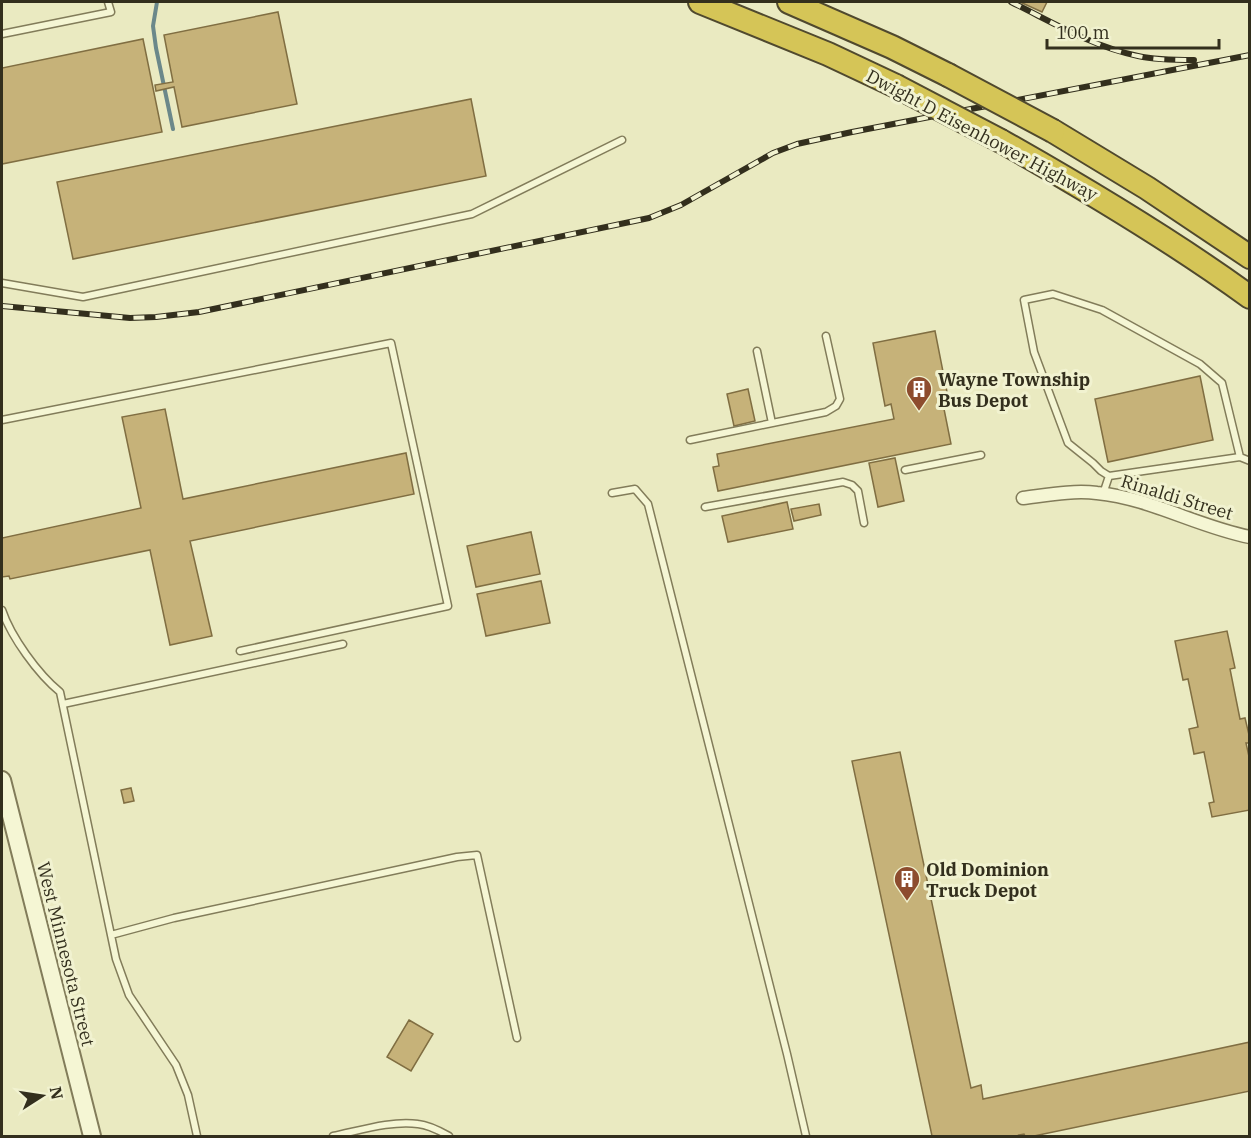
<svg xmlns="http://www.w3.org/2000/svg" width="1251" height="1138" font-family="'IBM Plex Serif',serif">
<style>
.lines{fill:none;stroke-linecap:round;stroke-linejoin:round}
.stream{stroke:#6b888a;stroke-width:4}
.building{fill:#c6b279;stroke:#806e42;stroke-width:1.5}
.service-casing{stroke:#827c5a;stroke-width:9}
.minor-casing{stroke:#827c5a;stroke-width:15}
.tertiary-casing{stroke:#827c5a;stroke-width:20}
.motorway-casing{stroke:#50492e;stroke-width:26}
.service{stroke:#f5f6d4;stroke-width:6}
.minor{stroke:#f5f6d4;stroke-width:12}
.tertiary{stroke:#f5f6d4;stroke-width:16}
.motorway{stroke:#d5c557;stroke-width:22}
.rail-casing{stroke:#332f1d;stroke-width:6}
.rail{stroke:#f1f2d0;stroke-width:4;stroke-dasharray:11;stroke-linecap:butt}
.motorway-bridge-casing{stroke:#50492e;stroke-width:26;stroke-linecap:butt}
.motorway-bridge{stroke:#d5c557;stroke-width:22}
.labels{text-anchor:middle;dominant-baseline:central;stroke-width:6;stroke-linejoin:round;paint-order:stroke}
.street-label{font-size:18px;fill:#332f1d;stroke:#f1f2d0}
.poi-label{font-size:18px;font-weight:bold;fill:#332f1d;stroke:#f1f2d0;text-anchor:start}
</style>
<rect width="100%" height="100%" fill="#eaeac1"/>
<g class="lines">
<path class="stream" d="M 157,2 L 153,26 L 156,48 L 173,129"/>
</g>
<path class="building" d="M 1020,2 L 1047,2 L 1042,12 Z
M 278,12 L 297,104 L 182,127 L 174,87 L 156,91 L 155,85 L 173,82 L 164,35 Z
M 143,39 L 162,132 L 2,164 L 2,68 Z
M 471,99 L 486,176 L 73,259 L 57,182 Z
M 935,331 L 947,392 L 941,394 L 951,444 L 718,491 L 713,467 L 719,466 L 717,454 L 894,419 L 891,404 L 885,406 L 873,343 Z
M 1200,376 L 1213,440 L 1108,462 L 1095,399 Z
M 748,389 L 755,421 L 734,426 L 727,394 Z
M 165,409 L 183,499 L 406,453 L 414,494 L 190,541 L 212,636 L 170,645 L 150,550 L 10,579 L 9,576 L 2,577 L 2,538 L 141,508 L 122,417 Z
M 895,458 L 904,501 L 878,507 L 869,463 Z
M 787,502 L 793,529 L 728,542 L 722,516 Z
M 819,504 L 821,515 L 794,521 L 791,509 Z
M 531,532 L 540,574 L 476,587 L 467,546 Z
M 541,581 L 550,623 L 486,636 L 477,594 Z
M 1227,631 L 1235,668 L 1230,669 L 1240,719 L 1245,718 L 1250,739 L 1250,743 L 1246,743 L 1250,761 L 1250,810 L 1212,817 L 1209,803 L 1214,802 L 1204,752 L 1194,754 L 1189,729 L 1198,727 L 1188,679 L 1183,680 L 1175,641 Z
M 900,752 L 971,1088 L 981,1085 L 983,1099 L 1250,1042 L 1250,1091 L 1034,1136 L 1025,1136 L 1024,1134 L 1019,1135 L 1020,1136 L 932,1136 L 852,761 Z
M 131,788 L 134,801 L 124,803 L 121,790 Z
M 409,1020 L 433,1034 L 411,1071 L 387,1057 Z"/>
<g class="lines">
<g class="service-casing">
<path id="service" d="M 2,34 L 111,12 L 108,2
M 2,283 L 83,297 L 472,214 L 622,140
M 757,351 L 772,423
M 2,420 L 391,343 L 448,606 L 240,651
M 690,440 L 826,412 L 836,406 L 840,399 L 826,336
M 1240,457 L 1222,383 L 1200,364 L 1102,310 L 1053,294 L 1024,300 L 1034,352 L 1068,443 L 1093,463 L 1101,471 L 1109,476 L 1240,457 L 1250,461
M 905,470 L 981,455
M 612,493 L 635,489 L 648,504 L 787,1054 L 806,1136
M 1103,494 L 1109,476
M 705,507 L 843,482 L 852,485 L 858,491 L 864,523
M 2,610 C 11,637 38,674 60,692 L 116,959 L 129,995 L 176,1065 L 188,1095 L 197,1136
M 63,704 L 343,644
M 111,935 L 174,918 L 457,857 L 477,855 L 517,1038
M 333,1136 C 358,1131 392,1120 418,1124 C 429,1125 440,1131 449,1136"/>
</g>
<g class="minor-casing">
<path id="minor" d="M 1023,498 C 1047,495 1073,490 1097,493 C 1150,498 1198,527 1250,537"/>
</g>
<g class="tertiary-casing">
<path id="tertiary" d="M 2,780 L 92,1136"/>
</g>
<g class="motorway-casing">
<path id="motorway" d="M 700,2 L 828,54 L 896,86
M 789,2 L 892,47 L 948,75
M 1053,131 L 1147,188 L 1250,257
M 1001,141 C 1086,189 1170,239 1250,297"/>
</g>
<use href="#service" class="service"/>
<use href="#minor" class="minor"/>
<use href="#tertiary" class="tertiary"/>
<use href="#motorway" class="motorway"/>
<g class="rail-casing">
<path id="rail" d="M 1011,2 C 1052,22 1093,47 1138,56 C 1156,60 1175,60 1194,60
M 2,306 L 130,318 L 156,317 L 199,312 L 649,218 L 681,205 L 773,153 L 797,144 L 852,132 L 1250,55"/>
</g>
<use href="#rail" class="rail"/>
<g class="motorway-bridge-casing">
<path id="motorway-bridge" d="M 948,75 L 1053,131
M 896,86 L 1001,141"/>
</g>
<use href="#motorway-bridge" class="motorway-bridge"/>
</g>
<defs>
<g id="building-pin" transform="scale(1.35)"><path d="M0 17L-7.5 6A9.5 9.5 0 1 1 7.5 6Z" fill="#8d4c2e" stroke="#f1f2d0"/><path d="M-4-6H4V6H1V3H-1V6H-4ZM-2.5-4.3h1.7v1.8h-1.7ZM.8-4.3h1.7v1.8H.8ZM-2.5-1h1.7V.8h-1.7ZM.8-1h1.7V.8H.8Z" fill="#fff"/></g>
</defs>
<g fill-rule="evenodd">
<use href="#building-pin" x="919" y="389"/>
<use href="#building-pin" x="907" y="879"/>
</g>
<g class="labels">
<g class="street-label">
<text transform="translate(982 135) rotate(28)">Dwight D Eisenhower Highway</text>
<text transform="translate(1177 497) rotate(17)">Rinaldi Street</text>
<text transform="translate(66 954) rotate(76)">West Minnesota Street</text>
</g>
<g class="poi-label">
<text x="938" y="379">Wayne Township<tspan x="938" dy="21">Bus Depot</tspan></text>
<text x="926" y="869">Old Dominion<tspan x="926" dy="21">Truck Depot</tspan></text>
</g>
</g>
<rect width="1251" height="1138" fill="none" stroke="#332f1d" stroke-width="6"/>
<g transform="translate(42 1096) rotate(78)" stroke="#f1f2d0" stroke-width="4.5" paint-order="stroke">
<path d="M0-4.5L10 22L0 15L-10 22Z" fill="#332f1d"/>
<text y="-9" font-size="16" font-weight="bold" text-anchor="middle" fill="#332f1d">N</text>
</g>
<path d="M1047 39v9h172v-9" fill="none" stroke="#332f1d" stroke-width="3"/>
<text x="1056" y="39" font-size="18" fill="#332f1d" stroke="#f1f2d0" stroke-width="4.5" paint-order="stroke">100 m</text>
</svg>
